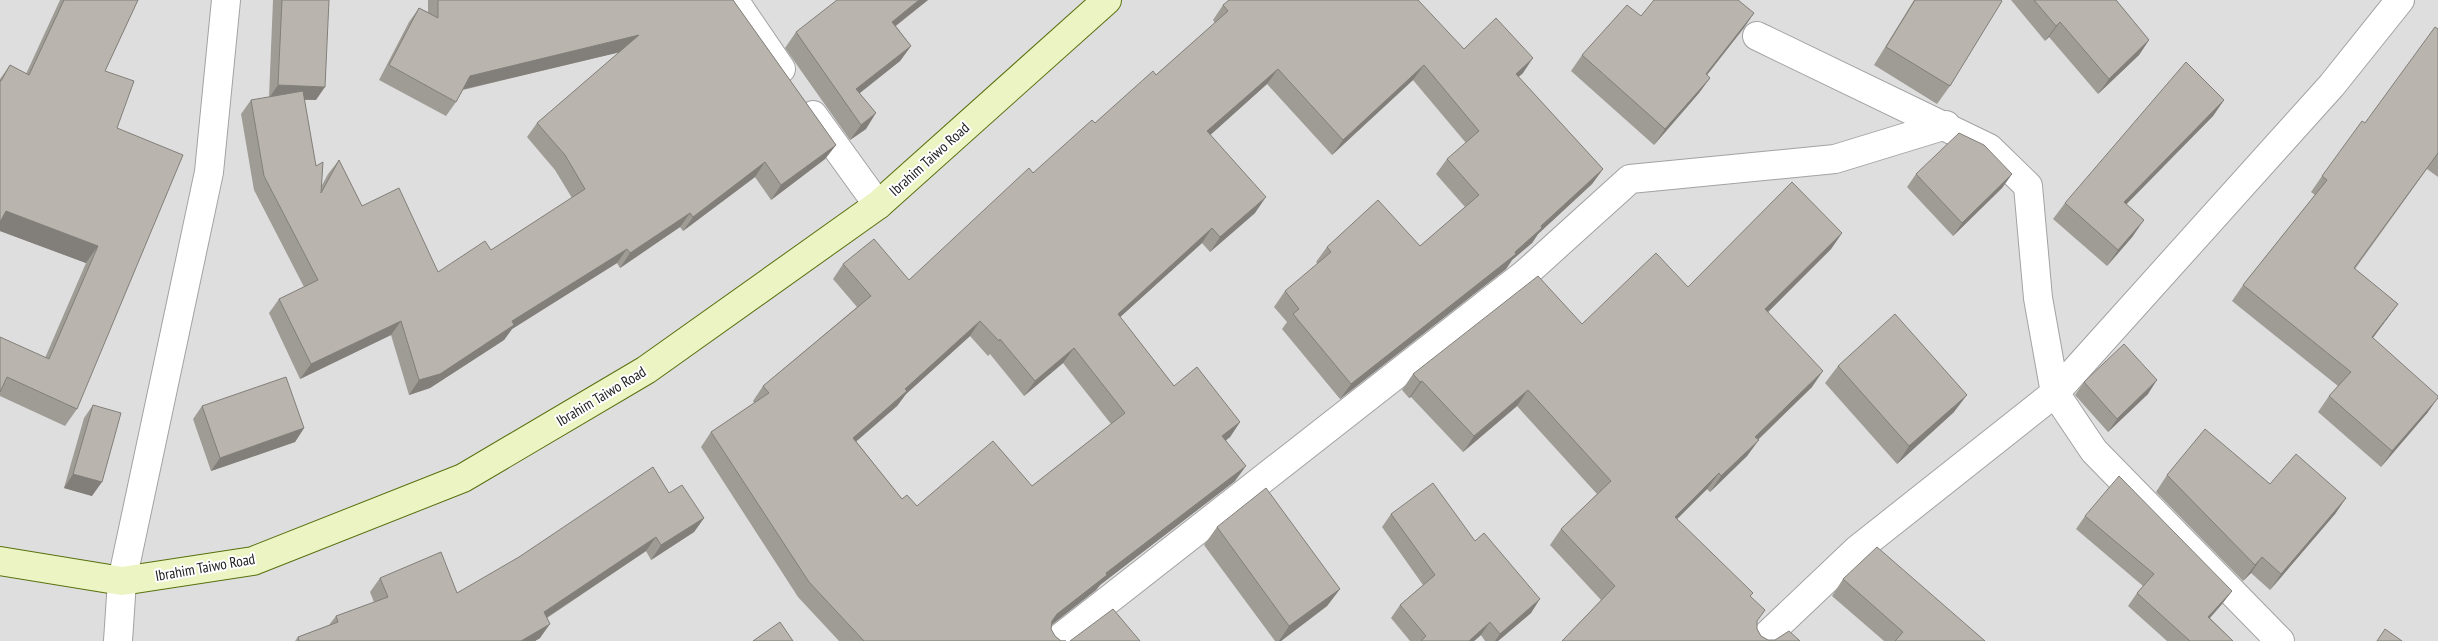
<svg xmlns="http://www.w3.org/2000/svg" width="2438" height="641" font-family="'PT Sans Narrow',sans-serif">
<style>
.residential{fill:#dfdede}
.lines{fill:none;stroke-linecap:round;stroke-linejoin:round}
.minor-casing{stroke:#a2a2a2;stroke-width:30}
.secondary-casing{stroke:#58700f;stroke-width:30}
.minor{stroke:#fff;stroke-width:28}
.secondary{stroke:#ebf4c2;stroke-width:28}
.wall{fill:#9f9c96;fill-rule:evenodd}
.shaded-wall{fill:#827f7a}
.building{fill:#b9b5ae;stroke:#827f7a;fill-rule:evenodd}
.labels{text-anchor:middle;dominant-baseline:central;stroke-width:4;stroke-linejoin:round;paint-order:stroke}
.street-label{font-size:15px;fill:#212121;stroke:#fff}
</style>
<rect width="100%" height="100%" fill="#f0efe8"/>
<path class="residential" d="M 0,0 L 2438,0 L 2438,641 L 0,641 Z"/>
<g class="lines">
<g class="minor-casing">
<path id="minor" d="M 734,0 L 781,69
M 1757,36 L 1989,148 L 2028,186 L 2038,298 L 2055,393 L 2094,451 L 2280,641
M 813,115 L 878,205
M 118,641 L 122,581 L 209,172 L 226,0
M 1056,641 L 1526,273 L 1630,179 L 1835,159 L 1946,125
M 1761,641 L 1858,549 L 2055,393 L 2332,85 L 2400,0"/>
</g>
<g class="secondary-casing">
<path id="secondary" d="M 0,561 L 122,581 L 253,561 L 463,478 L 646,370 L 878,205 L 1107,0"/>
</g>
<use href="#minor" class="minor"/>
<use href="#secondary" class="secondary"/>
</g>
<path class="wall" d="M 60,0 L 138,0 L 105,71 L 117,128 L 77,409 L 65,426 L 0,396 L 0,337 L 45,358 L 86,263 L 0,231 L 0,79 L 10,65 L 26,74 Z
M 273,0 L 329,0 L 316,100 L 304,100 L 316,166 L 321,187 L 328,174 L 339,160 L 362,206 L 438,272 L 491,250 L 572,198 L 555,170 L 527,137 L 537,123 L 620,52 L 463,90 L 456,102 L 446,116 L 379,80 L 409,22 L 419,8 L 428,12 L 428,0 L 733,0 L 836,145 L 825,159 L 771,200 L 755,177 L 683,231 L 680,227 L 620,268 L 617,263 L 512,329 L 504,340 L 430,388 L 409,395 L 391,335 L 300,379 L 269,313 L 279,299 L 304,287 L 254,190 L 241,114 L 251,100 L 269,97 Z
M 928,0 L 896,26 L 911,46 L 900,61 L 859,93 L 866,129 L 850,140 L 785,48 L 796,32 Z
M 1914,0 L 2001,0 L 1950,86 L 1937,104 L 1874,65 Z
M 2011,0 L 2116,0 L 2149,40 L 2139,55 L 2098,94 L 2049,37 L 2045,41 Z
M 1223,5 L 1464,49 L 1523,73 L 1518,77 L 1603,169 L 1592,184 L 1538,234 L 1532,243 L 1512,260 L 1506,269 L 1340,399 L 1282,329 L 1287,322 L 1274,307 L 1285,291 L 1318,264 L 1316,262 L 1327,247 L 1420,246 L 1465,207 L 1436,174 L 1447,159 L 1466,143 L 1413,80 L 1332,155 L 1267,84 L 1210,135 L 1255,213 L 1210,252 L 1202,243 L 1120,317 L 1174,386 L 1240,422 L 1230,437 L 1226,440 L 1235,481 L 1100,585 L 1096,590 L 1052,625 L 1051,629 L 1055,636 L 1061,641 L 1066,641 L 839,641 L 798,597 L 701,447 L 711,432 L 754,403 L 753,401 L 763,386 L 857,307 L 833,279 L 843,264 L 909,280 L 1033,173 L 1156,75 L 1215,23 L 1213,20 ZM 970,336 L 988,356 L 990,354 L 1024,396 L 1063,363 L 1111,424 L 1032,486 L 917,506 L 902,499 L 856,441 L 897,406 L 906,394 Z
M 1754,13 L 1743,29 L 1707,75 L 1710,78 L 1699,93 L 1654,145 L 1571,71 L 1582,55 L 1641,16 Z
M 2438,29 L 2438,177 L 2427,169 L 2355,269 L 2398,304 L 2387,319 L 2373,338 L 2428,412 L 2381,467 L 2318,412 L 2329,396 L 2338,386 L 2232,301 L 2243,285 L 2315,195 L 2311,192 L 2322,176 L 2365,123 Z
M 2224,100 L 2213,116 L 2126,204 L 2133,236 L 2107,266 L 2053,219 L 2065,203 Z
M 1916,174 L 2012,174 L 2002,188 L 1953,236 L 1907,187 Z
M 1842,233 L 1831,249 L 1768,312 L 1812,387 L 1758,440 L 1747,456 L 1710,492 L 1707,489 L 1677,519 L 1750,597 L 1757,622 L 1757,629 L 1761,636 L 1768,640 L 1800,641 L 1562,641 L 1601,600 L 1550,545 L 1561,529 L 1597,494 L 1517,406 L 1463,452 L 1411,397 L 1409,398 L 1402,390 L 1413,374 L 1582,324 Z
M 1838,366 L 1954,412 L 1897,464 L 1825,383 Z
M 2084,382 L 2148,394 L 2108,432 L 2075,395 Z
M 93,405 L 92,496 L 64,488 L 84,418 Z
M 202,406 L 304,428 L 295,442 L 211,471 L 193,419 Z
M 2167,475 L 2270,484 L 2346,498 L 2335,514 L 2270,590 L 2251,573 L 2243,581 L 2156,492 Z
M 669,493 L 704,518 L 694,532 L 651,560 L 646,551 L 547,618 L 540,638 L 535,641 L 295,641 L 298,637 L 329,625 L 336,616 L 374,602 L 370,592 L 380,578 L 457,593 Z
M 1391,514 L 1475,541 L 1531,613 L 1498,641 L 1485,641 L 1481,635 L 1474,641 L 1410,641 L 1391,618 L 1400,605 L 1423,585 L 1382,527 Z
M 2085,516 L 2232,591 L 2222,604 L 2210,618 L 2233,641 L 2167,641 L 2128,606 L 2137,593 L 2143,586 L 2076,529 Z
M 1217,527 L 1340,589 L 1327,606 L 1281,641 L 1275,641 L 1204,545 Z
M 1843,579 L 1985,641 L 1884,641 L 1832,596 Z"/>
<path class="shaded-wall" d="M 919,0 L 928,0 L 881,37 L 892,22 Z
M 1754,13 L 1743,29 L 1695,90 L 1706,74 Z
M 2060,22 L 2049,37 L 2045,41 L 2056,26 Z
M 639,35 L 629,50 L 460,90 L 470,76 Z
M 2149,40 L 2139,55 L 2098,94 L 2109,79 Z
M 911,46 L 900,61 L 845,105 L 856,89 Z
M 1533,58 L 1523,73 L 1505,89 L 1516,74 Z
M 1424,65 L 1413,80 L 1332,155 L 1343,140 Z
M 1278,69 L 1267,84 L 1197,147 L 1207,131 Z
M 1710,78 L 1699,93 L 1654,145 L 1665,129 Z
M 278,85 L 325,87 L 316,100 L 269,98 Z
M 2224,100 L 2213,116 L 2112,219 L 2124,202 Z
M 876,113 L 866,129 L 850,140 L 861,125 Z
M 836,145 L 825,159 L 771,200 L 781,185 Z
M 765,162 L 755,177 L 683,231 L 693,217 Z
M 1603,169 L 1592,184 L 1538,234 L 1532,243 L 1512,260 L 1506,269 L 1340,399 L 1351,384 L 1541,226 Z
M 2012,174 L 2002,188 L 1953,236 L 1962,223 Z
M 1266,197 L 1255,213 L 1210,252 L 1220,237 Z
M 6,211 L 98,246 L 86,263 L 0,231 L 0,220 Z
M 690,213 L 680,227 L 620,268 L 630,253 Z
M 2144,220 L 2133,236 L 2107,266 L 2118,250 Z
M 1212,228 L 1202,243 L 1107,329 L 1118,314 Z
M 1842,233 L 1831,249 L 1754,326 L 1765,309 Z
M 627,249 L 617,263 L 512,329 L 504,340 L 430,388 L 409,395 L 419,380 L 512,321 Z
M 2398,304 L 2387,319 L 2361,353 L 2372,337 Z
M 401,321 L 391,335 L 300,379 L 311,364 Z
M 980,321 L 970,336 L 906,394 L 897,406 L 843,453 L 853,438 L 905,389 Z
M 1074,348 L 1063,363 L 1024,396 L 1035,381 Z
M 1823,371 L 1812,387 L 1744,453 L 1755,437 Z
M 2157,380 L 2148,394 L 2108,432 L 2117,419 Z
M 1422,381 L 1411,397 L 1409,398 L 1420,382 Z
M 1528,390 L 1517,406 L 1463,452 L 1474,436 Z
M 1967,395 L 1954,412 L 1897,464 L 1909,446 Z
M 2438,398 L 2428,412 L 2381,467 L 2392,451 Z
M 1240,422 L 1230,437 L 1212,452 L 1222,436 Z
M 304,428 L 295,442 L 211,471 L 220,458 Z
M 1759,440 L 1747,456 L 1710,492 L 1721,476 Z
M 1246,466 L 1235,481 L 1100,585 L 1096,590 L 1046,629 L 1057,614 L 1106,573 Z
M 1719,473 L 1707,489 L 1663,533 L 1675,517 Z
M 73,474 L 102,482 L 92,496 L 64,488 Z
M 2346,498 L 2335,514 L 2270,590 L 2281,574 Z
M 704,518 L 694,532 L 651,560 L 661,545 Z
M 656,537 L 646,551 L 534,626 L 544,612 Z
M 2262,557 L 2251,573 L 2243,581 L 2255,565 Z
M 1340,589 L 1327,606 L 1281,641 L 1279,641 L 1289,626 Z
M 2232,591 L 2222,604 L 2199,630 L 2208,617 Z
M 1540,599 L 1531,613 L 1498,641 L 1495,641 L 1500,634 Z
M 1490,622 L 1481,635 L 1474,641 L 1469,641 Z
M 550,624 L 540,638 L 535,641 L 521,641 Z"/>
<path class="building" d="M 64,0 L 138,0 L 105,71 L 134,81 L 117,128 L 183,155 L 77,409 L 7,377 L 0,392 L 0,337 L 49,359 L 98,246 L 6,211 L 0,222 L 0,81 L 1,81 L 10,65 L 29,75 Z
M 282,0 L 329,0 L 325,87 L 278,85 Z
M 438,0 L 733,0 L 836,145 L 781,185 L 765,162 L 693,217 L 690,213 L 630,253 L 627,249 L 512,321 L 514,325 L 440,374 L 419,380 L 401,321 L 311,364 L 279,299 L 318,280 L 264,176 L 251,100 L 303,91 L 316,166 L 323,162 L 321,193 L 339,160 L 362,206 L 399,188 L 438,272 L 485,241 L 491,250 L 585,189 L 565,155 L 537,123 L 639,35 L 470,76 L 456,102 L 389,65 L 419,8 L 438,18 Z
M 837,0 L 919,0 L 892,22 L 911,46 L 856,89 L 876,113 L 861,125 L 796,32 Z
M 1229,0 L 1418,0 L 1464,49 L 1496,18 L 1533,58 L 1516,74 L 1603,169 L 1541,226 L 1542,228 L 1515,252 L 1516,254 L 1351,384 L 1293,314 L 1299,309 L 1285,291 L 1331,252 L 1327,247 L 1378,200 L 1420,246 L 1479,195 L 1447,159 L 1479,131 L 1424,65 L 1343,140 L 1278,69 L 1207,131 L 1266,197 L 1220,237 L 1212,228 L 1118,314 L 1174,386 L 1197,367 L 1240,422 L 1222,436 L 1246,466 L 1106,573 L 1107,575 L 1057,614 L 1052,621 L 1051,629 L 1055,636 L 1061,641 L 1066,641 L 864,641 L 809,582 L 711,432 L 769,393 L 763,386 L 871,296 L 843,264 L 874,239 L 909,280 L 1029,168 L 1033,173 L 1092,120 L 1095,123 L 1153,71 L 1156,75 L 1228,11 L 1223,5 ZM 980,321 L 999,341 L 1000,339 L 1035,381 L 1074,348 L 1125,413 L 1032,486 L 993,441 L 917,506 L 907,495 L 902,499 L 853,438 L 907,391 L 905,389 Z
M 1654,0 L 1738,0 L 1754,13 L 1706,74 L 1710,78 L 1665,129 L 1582,55 L 1627,5 L 1641,16 Z
M 1915,0 L 2001,0 L 2002,1 L 1950,86 L 1886,47 Z
M 2034,0 L 2116,0 L 2149,40 L 2109,79 L 2060,22 L 2056,26 Z
M 2435,27 L 2438,29 L 2438,153 L 2354,268 L 2398,304 L 2372,337 L 2438,396 L 2438,398 L 2392,451 L 2329,396 L 2351,372 L 2243,285 L 2327,180 L 2322,176 L 2362,121 L 2365,123 Z
M 2186,62 L 2224,100 L 2124,202 L 2144,220 L 2118,250 L 2065,203 Z
M 1959,133 L 1984,145 L 2012,174 L 1962,223 L 1916,174 Z
M 1792,182 L 1842,233 L 1765,309 L 1823,371 L 1755,437 L 1759,440 L 1721,476 L 1719,473 L 1675,517 L 1753,593 L 1750,596 L 1765,610 L 1757,621 L 1757,629 L 1761,636 L 1768,640 L 1775,640 L 1789,631 L 1800,641 L 1562,641 L 1615,586 L 1561,529 L 1611,481 L 1528,390 L 1474,436 L 1422,381 L 1420,382 L 1413,374 L 1538,276 L 1582,324 L 1656,253 L 1688,287 Z
M 1895,314 L 1967,395 L 1909,446 L 1838,366 Z
M 2124,344 L 2157,380 L 2117,419 L 2084,382 Z
M 286,377 L 304,428 L 220,458 L 202,406 Z
M 93,405 L 121,413 L 102,482 L 73,474 Z
M 2205,429 L 2270,484 L 2296,454 L 2346,498 L 2281,574 L 2262,557 L 2255,565 L 2167,475 Z
M 653,467 L 669,493 L 682,485 L 704,518 L 661,545 L 656,537 L 544,612 L 550,624 L 521,641 L 299,641 L 298,637 L 338,622 L 336,616 L 388,597 L 380,578 L 441,552 L 457,593 L 519,557 Z
M 2119,476 L 2232,591 L 2208,617 L 2233,641 L 2190,641 L 2137,593 L 2154,574 L 2085,516 Z
M 1433,483 L 1475,541 L 1484,533 L 1540,599 L 1500,634 L 1490,622 L 1469,641 L 1421,641 L 1426,636 L 1400,605 L 1435,575 L 1391,514 Z
M 1266,488 L 1340,589 L 1289,626 L 1217,527 Z
M 1877,547 L 1985,641 L 1895,641 L 1903,632 L 1843,579 Z
M 1113,609 L 1140,641 L 1070,641 Z
M 780,622 L 793,641 L 753,641 Z
M 2385,629 L 2402,641 L 2377,641 Z"/>
<g class="labels">
<g class="street-label">
<text transform="translate(929 159) rotate(-42)">Ibrahim Taiwo Road</text>
<text transform="translate(601 396) rotate(-31)">Ibrahim Taiwo Road</text>
<text transform="translate(205 567) rotate(-10)">Ibrahim Taiwo Road</text>
</g>
</g>
</svg>
